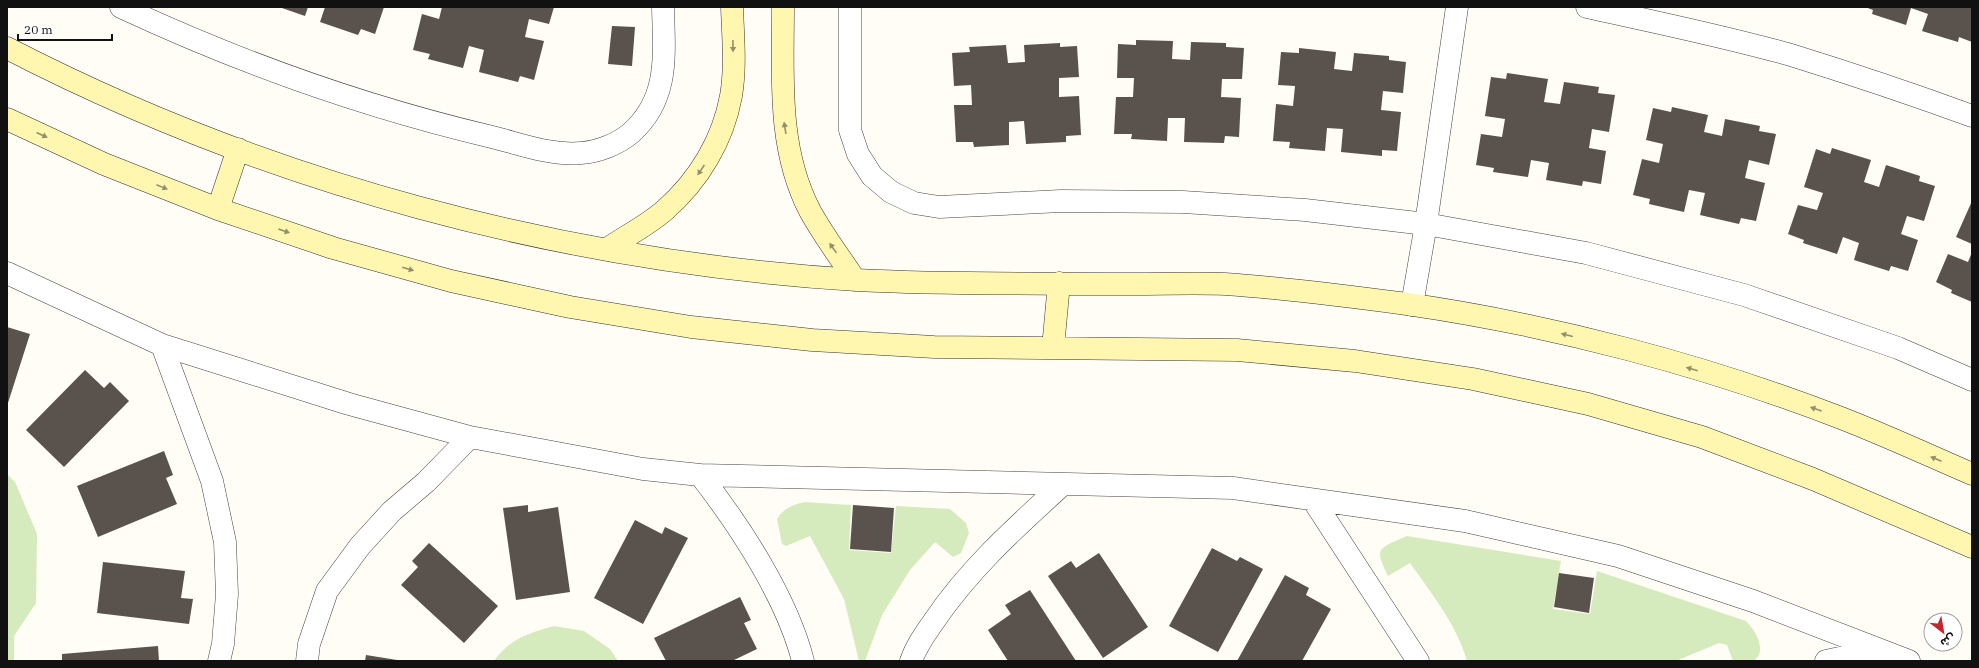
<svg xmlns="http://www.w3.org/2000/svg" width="1979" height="668" font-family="'IBM Plex Serif','Noto Sans Arabic',serif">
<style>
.green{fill:#d5ebbd}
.building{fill:#5a524d}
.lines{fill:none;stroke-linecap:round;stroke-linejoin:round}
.street-casing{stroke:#444;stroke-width:23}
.secondary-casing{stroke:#333;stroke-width:23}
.street{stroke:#fff;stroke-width:22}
.secondary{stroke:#fff6b0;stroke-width:22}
.oneway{fill:#948f68}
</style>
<rect width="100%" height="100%" fill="#fffdf5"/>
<path class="green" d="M 7,474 L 15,482 L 37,534 L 36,603 L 14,636 L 14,661 L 7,661 Z
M 804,502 L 851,505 L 849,550 L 891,553 L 896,506 L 950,509 L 966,523 L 969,533 L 961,553 L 953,557 L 935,542 L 910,570 L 882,615 L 865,661 L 859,661 L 844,599 L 810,536 L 786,546 L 782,544 L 777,519 C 784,508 792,505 804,502 Z
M 1407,536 L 1561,561 L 1553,609 L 1590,614 L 1597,571 L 1746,621 C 1756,631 1768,652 1753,661 L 1733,661 L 1727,645 L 1719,643 L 1676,661 L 1467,661 C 1457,625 1431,593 1410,563 L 1388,576 C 1373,546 1379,549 1407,536 Z
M 554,626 L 584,631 L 610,649 L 618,661 L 494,661 C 509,639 529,633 554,626 Z"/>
<path class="building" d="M 279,7 L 308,7 L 305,16 Z
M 325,7 L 384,7 L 375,34 L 361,29 L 358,35 L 320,22 Z
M 442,7 L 554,7 L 549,24 L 529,19 L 525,37 L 544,41 L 534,80 L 520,76 L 518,82 L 479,72 L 484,50 L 469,46 L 463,68 L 428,59 L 430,54 L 413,50 L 422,14 L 439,19 Z
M 1865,7 L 1972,7 L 1972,42 L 1959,37 L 1958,42 L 1922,31 L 1928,14 L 1911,8 L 1906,25 L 1872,14 L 1873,10 Z
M 612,26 L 635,27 L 632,66 L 608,64 Z
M 1136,40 L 1173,41 L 1172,59 L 1190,60 L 1191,42 L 1226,43 L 1226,47 L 1244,48 L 1242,79 L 1222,79 L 1221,97 L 1241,98 L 1239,137 L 1225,136 L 1224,143 L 1184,142 L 1185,118 L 1168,118 L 1167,141 L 1131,139 L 1132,134 L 1114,134 L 1116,97 L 1133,97 L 1134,78 L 1117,78 L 1118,44 L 1136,45 Z
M 1060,43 L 1060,47 L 1077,46 L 1079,77 L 1059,78 L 1059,97 L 1079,96 L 1081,135 L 1066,136 L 1066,142 L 1026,144 L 1024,121 L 1009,122 L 1009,145 L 974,147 L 973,142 L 956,142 L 954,105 L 972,105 L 971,85 L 954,86 L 952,53 L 970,52 L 969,47 L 1006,45 L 1008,63 L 1025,62 L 1024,45 Z
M 1299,48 L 1336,52 L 1334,69 L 1352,71 L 1354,53 L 1389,56 L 1389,60 L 1406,62 L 1403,93 L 1383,91 L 1381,110 L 1401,112 L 1397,151 L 1382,150 L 1382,156 L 1341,152 L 1343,129 L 1327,128 L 1325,151 L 1289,148 L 1290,142 L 1273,141 L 1276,104 L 1293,106 L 1295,86 L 1278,85 L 1281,52 L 1299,53 Z
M 1507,73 L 1548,79 L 1544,102 L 1560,104 L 1564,82 L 1599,87 L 1598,93 L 1615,95 L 1609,132 L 1592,129 L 1589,148 L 1606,151 L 1601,184 L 1583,181 L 1582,186 L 1546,180 L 1549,163 L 1531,160 L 1528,177 L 1493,172 L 1494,168 L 1476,165 L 1481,134 L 1502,137 L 1505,119 L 1485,116 L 1491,77 L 1506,79 Z
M 1672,107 L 1708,115 L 1704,132 L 1722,136 L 1725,119 L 1760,126 L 1759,131 L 1776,134 L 1769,165 L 1749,160 L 1745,178 L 1765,183 L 1756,221 L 1741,218 L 1739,224 L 1700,215 L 1705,193 L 1689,190 L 1684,212 L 1649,204 L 1650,199 L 1633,195 L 1642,159 L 1659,163 L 1663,144 L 1646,140 L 1653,108 L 1671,112 Z
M 1832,148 L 1871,160 L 1864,182 L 1879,187 L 1886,165 L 1920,176 L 1919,181 L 1935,186 L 1924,221 L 1907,216 L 1901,234 L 1918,240 L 1908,271 L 1891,266 L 1889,271 L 1854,260 L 1859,243 L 1843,237 L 1837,254 L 1803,243 L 1804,240 L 1788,234 L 1798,205 L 1817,210 L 1823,193 L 1804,187 L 1816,149 L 1830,154 Z
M 1972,201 L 1972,244 L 1956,237 Z
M 1972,252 L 1972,302 L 1951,293 L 1952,290 L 1936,282 L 1948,254 L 1968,262 Z
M 7,327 L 30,334 L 7,406 Z
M 85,370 L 104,388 L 110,382 L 129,401 L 64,467 L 26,430 Z
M 164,451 L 173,475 L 166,478 L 177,504 L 98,537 L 77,486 Z
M 528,505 L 528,512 L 558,507 L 570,592 L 516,600 L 503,508 Z
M 853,505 L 894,508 L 891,552 L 850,549 Z
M 635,520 L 662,534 L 665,527 L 688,538 L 643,624 L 594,598 Z
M 429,543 L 498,606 L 464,643 L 401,585 L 418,567 L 412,561 Z
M 1212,548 L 1237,561 L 1240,557 L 1263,569 L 1218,652 L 1169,626 Z
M 1099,553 L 1148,627 L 1103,658 L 1048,576 L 1071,561 L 1076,568 Z
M 103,562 L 185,571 L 181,598 L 193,599 L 189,624 L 97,613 Z
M 1559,573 L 1594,578 L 1589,613 L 1554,607 Z
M 1285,575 L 1309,588 L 1306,595 L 1331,609 L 1302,661 L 1237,661 Z
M 1030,590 L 1076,661 L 1008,661 L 988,630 L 1011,614 L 1005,605 Z
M 740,597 L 751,620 L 744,623 L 757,649 L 732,661 L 666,661 L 654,638 Z
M 158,646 L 159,661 L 62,661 L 62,654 Z
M 366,655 L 397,660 L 397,661 L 365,661 Z"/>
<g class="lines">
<g class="street-casing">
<path id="street" d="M 121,7 C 239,62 365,107 492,137 C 520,144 552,156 581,153 C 598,152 618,144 631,133 C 670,98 664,54 663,7
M 850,7 L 850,130 L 858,154 L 872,176 L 891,192 L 914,203 L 939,207 L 1061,201 L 1183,202 L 1305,210 L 1426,224 L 1586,253 L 1744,295 L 1898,348 L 1972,380
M 1587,7 C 1655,22 1724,36 1791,55 C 1852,74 1912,94 1972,116
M 7,273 L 162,345 L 349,404 L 470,437 L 643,469 L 700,475 L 1233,488 L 1465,521 L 1618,556 L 1753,601 L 1909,661
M 1412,305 L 1426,224 L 1457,7
M 162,345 L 212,481 L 225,542 L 227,594 L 223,644 L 219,661
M 700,475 C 740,526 787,598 803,661
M 1313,500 L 1418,661
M 307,661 L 309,644 L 327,591 L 360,546 L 392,511 L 426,482 L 470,437
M 911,661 C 916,646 925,634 934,621 C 970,568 1015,528 1062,485
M 1826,661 L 1877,650"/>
</g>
<g class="secondary-casing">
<path id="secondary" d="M 783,7 C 783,76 777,148 810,211 C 823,235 840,257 855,280
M 7,48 C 268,183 564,262 857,280 C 949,285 1041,283 1133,284 C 1163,284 1194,283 1225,284 C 1286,288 1347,296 1407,304 C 1552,325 1704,365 1841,418 C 1885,435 1928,455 1972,474
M 7,119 L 104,164 L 218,209 L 333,248 L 451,281 L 570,307 L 691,327 L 812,340 L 934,347 L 1237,350 L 1355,361 L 1473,379 L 1588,404 L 1702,437 L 1813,479 L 1972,547
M 218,209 L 238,149
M 607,249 C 626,236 648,225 665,210 C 699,180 723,140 731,96 C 736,67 733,36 732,7
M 1053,348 L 1059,283"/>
</g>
<use href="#street" class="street"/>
<use href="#secondary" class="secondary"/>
</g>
<defs><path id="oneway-solid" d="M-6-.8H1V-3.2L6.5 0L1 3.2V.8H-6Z"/></defs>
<g class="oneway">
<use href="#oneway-solid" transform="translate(733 46) rotate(89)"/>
<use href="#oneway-solid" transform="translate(785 128) rotate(-99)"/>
<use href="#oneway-solid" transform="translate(42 135) rotate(25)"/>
<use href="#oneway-solid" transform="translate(701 170) rotate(124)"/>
<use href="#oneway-solid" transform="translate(162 187) rotate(22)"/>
<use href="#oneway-solid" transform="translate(284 231) rotate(19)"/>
<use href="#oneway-solid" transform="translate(833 248) rotate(-125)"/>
<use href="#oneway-solid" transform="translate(408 269) rotate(16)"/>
<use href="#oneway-solid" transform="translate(1567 335) rotate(-166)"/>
<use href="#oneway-solid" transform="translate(1692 369) rotate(-164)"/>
<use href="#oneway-solid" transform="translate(1816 409) rotate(-161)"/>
<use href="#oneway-solid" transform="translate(1936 459) rotate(-157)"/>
</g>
<rect width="1979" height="668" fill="none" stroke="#111111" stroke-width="16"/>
<g transform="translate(1943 632) rotate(149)"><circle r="19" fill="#ffffff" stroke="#a0a0a0"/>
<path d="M0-3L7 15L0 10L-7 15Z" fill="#c4262e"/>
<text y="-6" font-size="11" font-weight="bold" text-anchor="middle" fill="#111111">ش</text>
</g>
<path d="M18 34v6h94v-6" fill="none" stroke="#111111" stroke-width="2"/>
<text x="24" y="34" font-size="12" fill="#111111" stroke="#ffffff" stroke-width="3" paint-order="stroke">20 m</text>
</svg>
